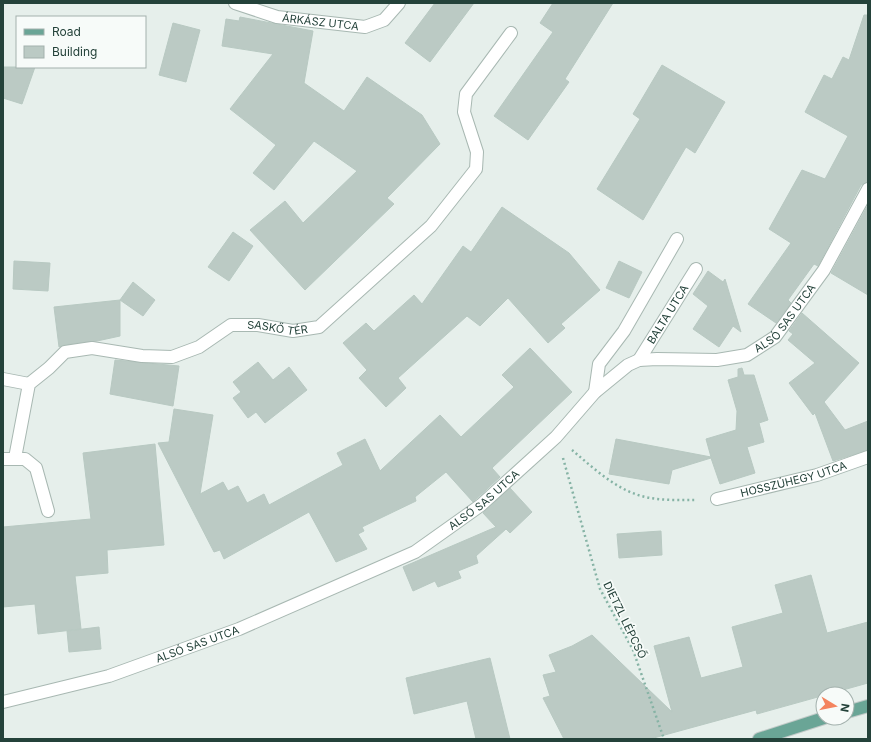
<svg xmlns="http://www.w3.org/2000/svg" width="871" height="742" font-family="Inter,sans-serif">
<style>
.building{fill:#bbcac4;stroke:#b8c9c2}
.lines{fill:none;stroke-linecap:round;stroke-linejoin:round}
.minor-casing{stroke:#a8b8b2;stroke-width:14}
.major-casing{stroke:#c2cac8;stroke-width:14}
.path{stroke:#86b3a5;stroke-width:2.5;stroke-dasharray:2 3;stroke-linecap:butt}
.minor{stroke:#fff;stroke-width:12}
.major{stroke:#6aa596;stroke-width:12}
.labels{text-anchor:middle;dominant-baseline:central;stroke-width:3.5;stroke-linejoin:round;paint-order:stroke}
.street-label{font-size:11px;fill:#24423a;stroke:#f7fbf9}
</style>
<rect width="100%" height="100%" fill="#e6efeb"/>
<path class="building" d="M 435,3 L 474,3 L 430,62 L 405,43 Z
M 553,3 L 613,3 L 565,79 L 569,82 L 528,140 L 494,116 L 553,32 L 540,23 Z
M 864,15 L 868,15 L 868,182 L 861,185 L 818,266 L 814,264 L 788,300 L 791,303 L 776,323 L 748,304 L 791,243 L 769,229 L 802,170 L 825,179 L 848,136 L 805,112 L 824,75 L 832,79 L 843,57 L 849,60 Z
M 240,17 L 313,31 L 304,83 L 344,111 L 367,77 L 422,115 L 440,144 L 387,198 L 394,204 L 305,290 L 250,230 L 285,201 L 303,223 L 357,171 L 314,141 L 274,190 L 253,173 L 276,145 L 230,109 L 273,54 L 222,46 L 226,19 L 239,21 Z
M 173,23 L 200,30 L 186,82 L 159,75 Z
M 662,65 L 725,102 L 695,153 L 686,147 L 643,220 L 597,189 L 640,119 L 633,114 Z
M 3,67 L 35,67 L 22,104 L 3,98 Z
M 868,205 L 868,295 L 831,273 Z
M 502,207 L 569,253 L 600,290 L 561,324 L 565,328 L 548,343 L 508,298 L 480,326 L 467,316 L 398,378 L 406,388 L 386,407 L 359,378 L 367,370 L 343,343 L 366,323 L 374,331 L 414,295 L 422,304 L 463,246 L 471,252 Z
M 233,232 L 253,246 L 229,281 L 208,267 Z
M 14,261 L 50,263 L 48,291 L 13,289 Z
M 619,261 L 642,272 L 629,298 L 606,288 Z
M 708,271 L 723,282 L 725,279 L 741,332 L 733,326 L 719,347 L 693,329 L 708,306 L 693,294 Z
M 133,282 L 155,300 L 143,316 L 120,300 Z
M 120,300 L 120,336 L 97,341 L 64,345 L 59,347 L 54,307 Z
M 802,313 L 859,363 L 824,402 L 845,430 L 868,421 L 868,450 L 833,461 L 815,413 L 813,415 L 789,383 L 815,363 L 788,340 L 793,334 L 789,331 Z
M 530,348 L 572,392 L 492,468 L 500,477 L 473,502 L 446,472 L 415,497 L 416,501 L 362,527 L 364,531 L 358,534 L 367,549 L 336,562 L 309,512 L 224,559 L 220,550 L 214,552 L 158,443 L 169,442 L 174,409 L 213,415 L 200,494 L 223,482 L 228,491 L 238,486 L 247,503 L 264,494 L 269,505 L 343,465 L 337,453 L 365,439 L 380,471 L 440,415 L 461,437 L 514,387 L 502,375 Z
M 115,360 L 179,366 L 173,406 L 110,394 Z
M 258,362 L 273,380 L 289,367 L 307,390 L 265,423 L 256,412 L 248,418 L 233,398 L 241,392 L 233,382 Z
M 742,368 L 744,375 L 754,375 L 768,420 L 759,423 L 764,442 L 747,447 L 755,473 L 720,484 L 711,458 L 672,470 L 669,484 L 609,474 L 616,439 L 711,457 L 706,439 L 736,430 L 737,411 L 728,380 L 738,377 L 738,369 Z
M 155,444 L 164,545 L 107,550 L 108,573 L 75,576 L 81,629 L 38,634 L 35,604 L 3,607 L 3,527 L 91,519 L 83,453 Z
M 510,488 L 532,512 L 510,533 L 506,529 L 476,556 L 478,563 L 458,571 L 461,578 L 438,587 L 435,581 L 413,591 L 403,567 L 496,527 L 483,513 Z
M 661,531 L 662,555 L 619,558 L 617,534 Z
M 811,575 L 827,633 L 868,622 L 868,683 L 757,714 L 756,710 L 650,739 L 564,739 L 543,698 L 550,696 L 543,675 L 556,672 L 549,655 L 572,646 L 592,635 L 672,712 L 654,646 L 689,637 L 701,678 L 743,667 L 732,627 L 783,613 L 775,585 Z
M 99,627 L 101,649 L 69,652 L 67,631 Z
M 490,658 L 510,739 L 476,739 L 467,701 L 414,714 L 406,678 Z"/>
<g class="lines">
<g class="minor-casing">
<g id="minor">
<path id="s1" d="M 235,3 L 277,17 L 365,27 L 384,20 L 399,3"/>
<path id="s2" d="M 639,360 L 696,269"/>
<path d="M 3,379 L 29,384"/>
<path d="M 595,392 L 599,364 L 624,331 L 677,239"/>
<path id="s3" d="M 15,458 L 29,384 L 49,368 L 65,352 L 92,348 L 142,356 L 172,357 L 199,347 L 231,325 L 258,325 L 293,331 L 319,327 L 431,226 L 476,169 L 477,152 L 464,112 L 466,94 L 511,33"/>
<path d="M 3,459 L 25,459 L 36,468 L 48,511"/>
<path id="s4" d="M 717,499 L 817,475 L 868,457"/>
<path id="s5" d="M 3,702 L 109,676 L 239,629 L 415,552 L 481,505 L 556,437 L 595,392 L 628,365 L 639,360 L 657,359 L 717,360 L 747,355 L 775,337 L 824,270 L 868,189"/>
</g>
</g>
<g class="major-casing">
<path id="major" d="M 847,712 L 868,706
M 759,739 L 824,718"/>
</g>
<path class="path" d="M 572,450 C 591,466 611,485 635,494 C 654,501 676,500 696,500
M 563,458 L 600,589 L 633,650 L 664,739"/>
<use href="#minor" class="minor"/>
<use href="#major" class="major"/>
</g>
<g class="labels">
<g class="street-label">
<text stroke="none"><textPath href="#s1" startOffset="88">ÁRKÁSZ UTCA</textPath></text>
<text stroke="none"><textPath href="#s2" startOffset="54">BALTA UTCA</textPath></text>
<text stroke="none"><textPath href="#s5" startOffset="898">ALSÓ SAS UTCA</textPath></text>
<text stroke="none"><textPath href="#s3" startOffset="346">SASKŐ TÉR</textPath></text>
<text stroke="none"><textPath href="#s4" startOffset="79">HOSSZÚHEGY UTCA</textPath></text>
<text stroke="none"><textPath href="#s5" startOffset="526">ALSÓ SAS UTCA</textPath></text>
<text transform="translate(625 620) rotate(64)">DIETZL LÉPCSŐ</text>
<text stroke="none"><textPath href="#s5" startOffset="203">ALSÓ SAS UTCA</textPath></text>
</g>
</g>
<rect width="871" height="742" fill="none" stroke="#24423a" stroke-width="8"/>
<rect x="16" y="16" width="130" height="52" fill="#f7fbf9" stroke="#a3b1ad"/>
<rect x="24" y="29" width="20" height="6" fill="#6aa596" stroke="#a3b1ad"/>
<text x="52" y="36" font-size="12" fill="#24423a">Road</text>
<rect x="24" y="46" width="20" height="12" fill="#bbcac4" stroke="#a3b1ad"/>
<text x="52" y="56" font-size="12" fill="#24423a">Building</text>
<g transform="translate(835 706) rotate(100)"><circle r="19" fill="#f7fbf9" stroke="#a3b1ad"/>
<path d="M0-3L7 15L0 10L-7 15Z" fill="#f4845f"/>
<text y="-6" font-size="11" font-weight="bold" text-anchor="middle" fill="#24423a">N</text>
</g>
</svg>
